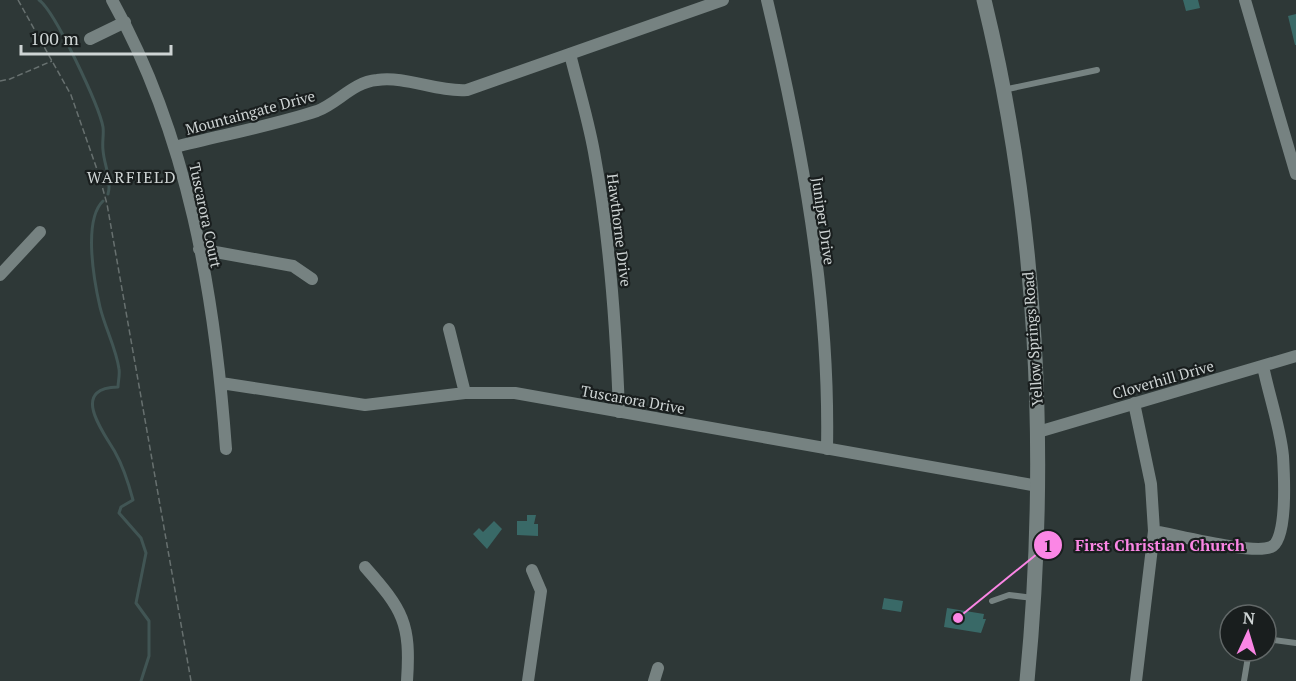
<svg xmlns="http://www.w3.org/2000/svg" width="1296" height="681" font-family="'PT Serif',serif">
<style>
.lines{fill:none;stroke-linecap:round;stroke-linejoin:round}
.stream{stroke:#415554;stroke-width:3}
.building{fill:#396967}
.path{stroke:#67706f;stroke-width:1.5;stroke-dasharray:6 3;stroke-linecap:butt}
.service{stroke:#768281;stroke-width:6}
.minor{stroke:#768281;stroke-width:12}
.secondary{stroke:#768281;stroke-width:15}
.labels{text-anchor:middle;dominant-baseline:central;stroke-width:4.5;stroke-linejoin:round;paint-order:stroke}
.street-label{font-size:15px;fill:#ced4d4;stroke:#191e1e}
.neighbourhood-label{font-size:16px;letter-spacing:1.5px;fill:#ced4d4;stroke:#191e1e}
.leader{fill:none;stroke:#fb86e5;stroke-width:2}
.callout-dot{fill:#fb86e5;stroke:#191e1e;stroke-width:2}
.mark-label{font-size:18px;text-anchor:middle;font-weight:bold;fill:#111}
.callout-label{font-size:16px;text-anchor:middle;font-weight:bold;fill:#fb86e5;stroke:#191e1e;stroke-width:4.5;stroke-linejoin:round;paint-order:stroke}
</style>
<rect width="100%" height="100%" fill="#2e3837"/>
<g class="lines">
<path class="stream" d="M 39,0 C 55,11 99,106 103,127 C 104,134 102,142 103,150 C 104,165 112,179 108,194
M 103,201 C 83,220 94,281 100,307 C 105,328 116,348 119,369 C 120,375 118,382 118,387 C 70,388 102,430 115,452 C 123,466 129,485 133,500 L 121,507 L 119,513 L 141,538 L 146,553 L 136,603 L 149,621 L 149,656 L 141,681"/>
</g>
<path class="building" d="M 1183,0 L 1198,0 L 1200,8 L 1186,11 Z
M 1296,14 L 1296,45 L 1295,45 L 1288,16 Z
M 527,515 L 536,515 L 534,524 L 538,524 L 538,536 L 517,535 L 517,521 L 527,521 Z
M 494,521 L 502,529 L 487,549 L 473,534 L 479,528 L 483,532 Z
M 884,598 L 903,601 L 901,612 L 882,609 Z
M 947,608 L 984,614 L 983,619 L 986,619 L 981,633 L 944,627 Z"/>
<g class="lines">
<path class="path" d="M 18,0 L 71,95 L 99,175 L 107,204 L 191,681
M 0,81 L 10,79 L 52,61"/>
<path class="service" d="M 1003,90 L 1097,70
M 992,601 L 1009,595 L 1033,598
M 1266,639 L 1296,643
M 1244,681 L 1249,651"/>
<path class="minor" d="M 112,0 C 188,136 215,295 226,449
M 767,0 C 802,146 830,298 827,449
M 1245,0 L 1296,174
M 90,39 L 125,22
M 570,54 C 578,86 588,119 594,152 C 610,238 616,325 619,412
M 175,147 C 222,135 271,126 317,111 C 338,103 353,82 377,80 C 407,76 436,92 467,90 L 723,0
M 199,249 L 293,266 L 312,279
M 0,275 L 40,232
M 449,329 L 465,393
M 221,383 L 365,405 L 465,393 L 515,393 L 1038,486
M 1134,403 L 1151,484 L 1154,531 L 1136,681
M 1038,432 L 1296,356
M 1154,531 C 1177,535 1253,555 1271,547 C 1288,541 1284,473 1283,456 C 1280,426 1269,396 1263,366
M 365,567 C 403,610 411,623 407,681
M 528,681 L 541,591 L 532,570
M 654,681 L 658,668"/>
<path class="secondary" d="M 984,0 C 1038,221 1049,455 1027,681"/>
</g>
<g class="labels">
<g class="street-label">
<text transform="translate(250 112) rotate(-15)">Mountaingate Drive</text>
<text transform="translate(206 215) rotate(78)">Tuscarora Court</text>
<text transform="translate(824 221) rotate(82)">Juniper Drive</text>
<text transform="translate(620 230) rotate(83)">Hawthorne Drive</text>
<text transform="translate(1032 339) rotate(-94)">Yellow Springs Road</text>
<text transform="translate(1163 379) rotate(-16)">Cloverhill Drive</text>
<text transform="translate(633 399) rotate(10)">Tuscarora Drive</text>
</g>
<g class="neighbourhood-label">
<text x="132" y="177">WARFIELD</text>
</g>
</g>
<path class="leader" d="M958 618L1048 545"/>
<g class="callout-dot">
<circle cx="958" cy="618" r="6"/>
<circle cx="1048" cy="545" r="15"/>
</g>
<g class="mark-label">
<text x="1048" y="552">1</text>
</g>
<g class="callout-label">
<text x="1160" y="551">First Christian Church</text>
</g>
<g transform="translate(1248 633) rotate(4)"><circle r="28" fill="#191e1e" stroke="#616767" stroke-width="1.5"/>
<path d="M0-4.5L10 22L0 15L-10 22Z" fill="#fb86e5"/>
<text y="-9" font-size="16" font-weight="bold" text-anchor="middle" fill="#ced4d4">N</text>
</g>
<path d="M21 45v9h150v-9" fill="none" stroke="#ced4d4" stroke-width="3"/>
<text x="30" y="45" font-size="18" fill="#ced4d4" stroke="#191e1e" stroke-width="4.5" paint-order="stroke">100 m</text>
</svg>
